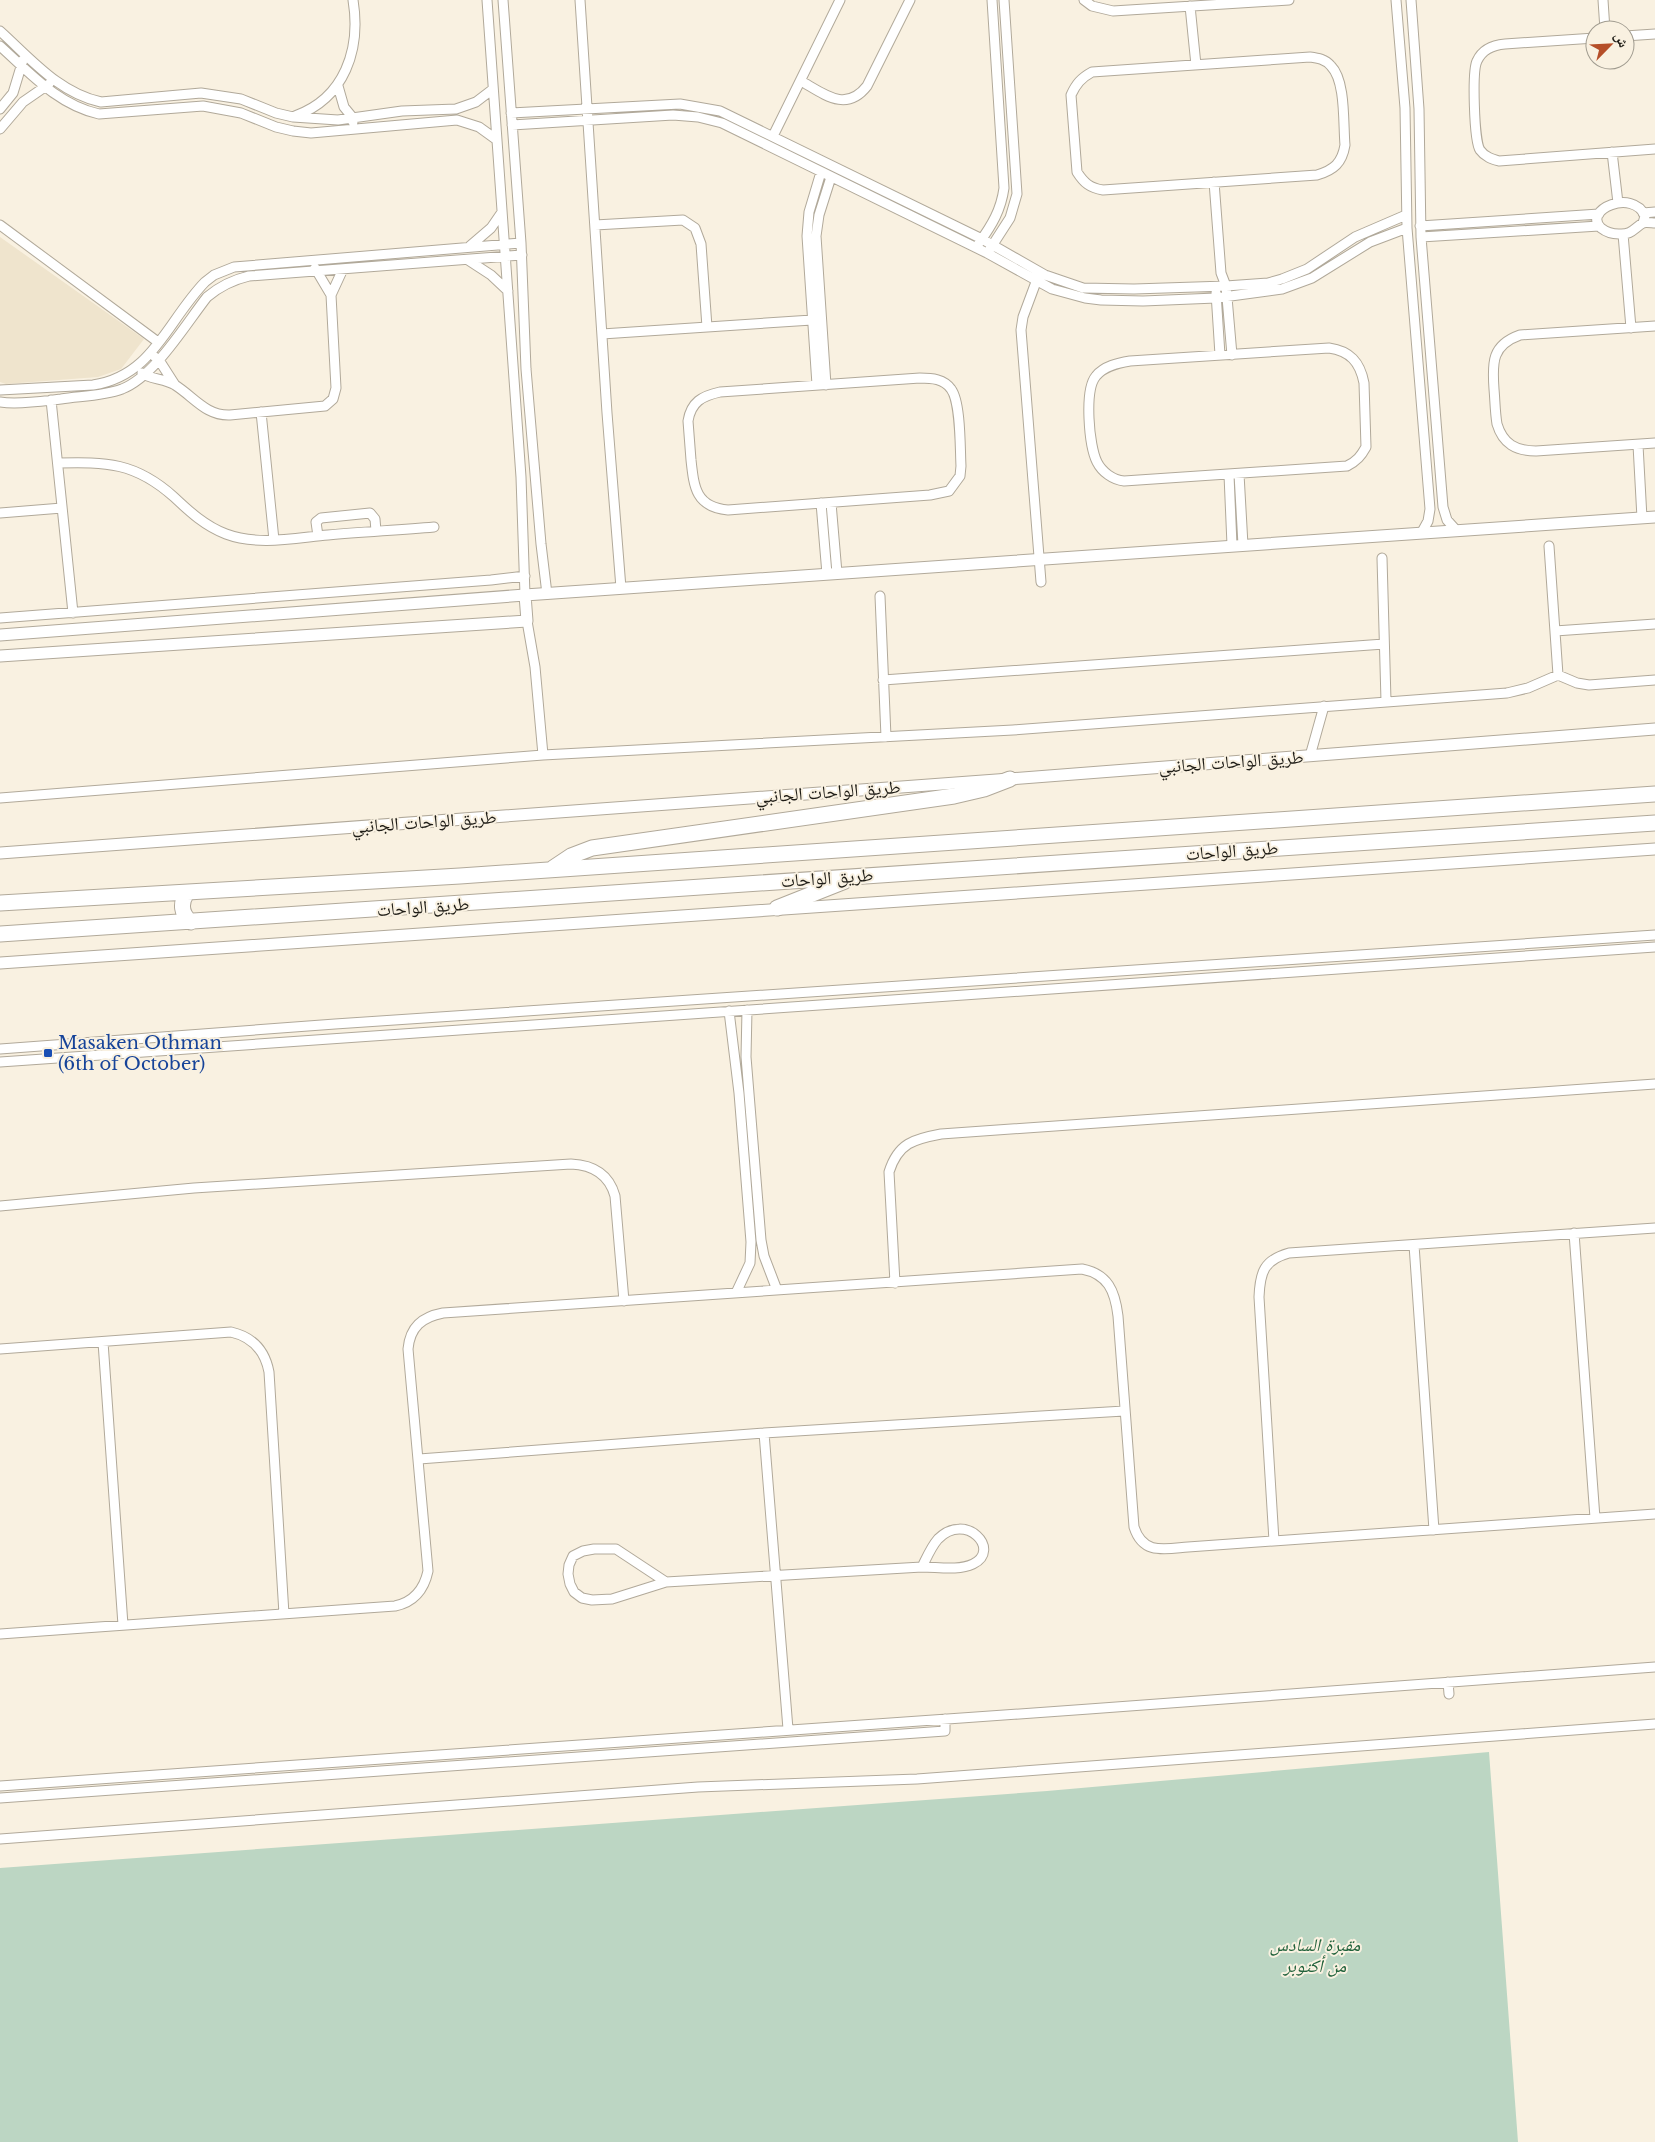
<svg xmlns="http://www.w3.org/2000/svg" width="1655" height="2142" font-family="'Libre Baskerville','Noto Naskh Arabic',serif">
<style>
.built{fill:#efe4cd}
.green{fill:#bcd6c3}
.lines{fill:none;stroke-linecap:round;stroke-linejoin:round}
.street-casing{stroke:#b1a99a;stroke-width:11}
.secondary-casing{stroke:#b1a99a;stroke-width:13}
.highway-casing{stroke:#b1a99a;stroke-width:17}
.street{stroke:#fff;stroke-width:9}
.secondary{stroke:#fff;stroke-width:11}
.highway{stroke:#fff;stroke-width:15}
.transit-dot{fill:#1a4fb4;stroke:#f9f1e1;stroke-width:2}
.labels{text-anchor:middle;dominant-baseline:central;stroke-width:4;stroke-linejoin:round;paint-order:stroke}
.street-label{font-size:18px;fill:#1e1c16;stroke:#f9f1e1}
.transit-label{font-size:18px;fill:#164399;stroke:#f9f1e1;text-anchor:start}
.park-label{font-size:18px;font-style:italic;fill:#21623b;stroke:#f9f1e1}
</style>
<rect width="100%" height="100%" fill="#f9f1e1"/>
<path class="built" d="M 0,237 L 144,339 L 121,369 L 98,377 L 6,384 L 0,382 Z"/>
<path class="green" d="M 1489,1752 L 1518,2142 L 0,2142 L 0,1868 L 1047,1791 Z"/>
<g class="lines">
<g class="street-casing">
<path id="street" d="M 487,0 L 521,477 L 525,595
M 503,0 L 521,243 L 526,369 L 541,544 L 547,594
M 580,0 L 607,413 L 621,588
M 1084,0 L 1092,6 L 1113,11 L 1289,0
M 1396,0 L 1405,108 L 1407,228 L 1430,509 L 1428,521 L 1422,532
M 1411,0 L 1419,109 L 1421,237 L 1443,507 L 1447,520 L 1456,530
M 1603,0 L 1605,30
M 1190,6 L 1196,65
M 0,31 C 31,59 59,93 101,102 L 201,93 L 241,99 L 276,113 L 293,117 L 338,120 L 402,111 L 456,109 L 476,102 L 493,89
M 1625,36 L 1655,34
M 1595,38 L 1505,44 C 1493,45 1482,50 1477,61 C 1472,71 1474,141 1480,150 C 1485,157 1492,159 1499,161 L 1655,149
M 0,46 C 30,73 58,105 99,114 L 203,106 L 241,113 L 276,127 L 293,131 L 311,133 L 457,120 L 479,127 L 497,140
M 1310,57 C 1318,58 1325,59 1331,66 C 1346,81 1343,124 1345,145 C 1342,163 1334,170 1317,175 L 1103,190 C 1090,188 1084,183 1077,172 L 1071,95 C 1076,84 1081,78 1092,72 Z
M 801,81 C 824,94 846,113 867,86 L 910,0
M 338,86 L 344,107 L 353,118 L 353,122
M 0,109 L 13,93 L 23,60
M 511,113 L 680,104 L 720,111 L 982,239 L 1045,275 L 1083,288 L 1134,289 L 1226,286 L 1268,283 L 1282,279 L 1307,269 L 1355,237 L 1406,215
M 295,116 C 345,98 361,49 353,0
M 512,125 L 673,115 L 698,117 L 722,123 L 987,253 L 1052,289 L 1085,298 L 1101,300 L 1143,301 L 1216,298 L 1282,289 L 1312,278 L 1370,242 L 1407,228
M 0,129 L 23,102 L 49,84
M 773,136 L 840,0
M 1612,152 L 1618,203
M 1214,182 L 1221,273 L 1226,286 L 1232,355
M 1643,213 L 1655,212
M 1643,223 L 1645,216 C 1633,188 1582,210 1601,228 C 1606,232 1613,234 1619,234 C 1632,235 1634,228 1643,223 C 1646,222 1652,223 1655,223
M 0,225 L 158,342
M 595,225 L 683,220 L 695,228 L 701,244 L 707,327
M 1420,226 L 1599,214
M 1623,234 L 1631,328
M 1421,237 L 1599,226
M 979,243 C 992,225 1001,210 1004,188 L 992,0
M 470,246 L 491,228 L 502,212
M 990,249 L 1010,218 L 1017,194 L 1004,0
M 468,260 L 491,275 L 508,291
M 315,268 L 331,295
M 1036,282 L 1023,317 L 1021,330 L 1041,582
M 1216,293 L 1220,355
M 1655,326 L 1520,335 C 1492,345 1492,362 1494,389 C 1495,400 1495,412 1497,424 C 1503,444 1516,451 1536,451 L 1655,443
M 602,334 L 812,320
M 1329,348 C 1350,351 1360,362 1364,383 L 1366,447 C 1361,456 1357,461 1347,466 L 1124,481 C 1113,480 1102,472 1097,462 C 1089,446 1084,390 1096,376 C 1104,366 1118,363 1130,361 Z
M 155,357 L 159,360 L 175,385
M 142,373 C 149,379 166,379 175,385 C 194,397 206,416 230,415 L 325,406 L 333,399 L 336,388 L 331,295 L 343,269
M 920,378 C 932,378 944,379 951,389 C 961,402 960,449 961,466 L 960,476 L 949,491 L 930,495 L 728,510 C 696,507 694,488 691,460 C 690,447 689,434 688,421 C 691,402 702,396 720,392 Z
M 817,385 L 807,236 L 809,212 L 821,172
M 826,385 L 816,236 L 819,215 L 831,177
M 0,390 L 93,385 C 153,376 167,321 205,282 L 214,275 L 234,267 L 521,243
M 51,400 L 73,613
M 0,402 C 19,405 43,401 61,399 C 81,396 103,396 122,389 C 155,376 185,325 207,297 C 220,286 232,280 249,276 L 522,255
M 261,412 L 274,540
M 1638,445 L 1642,518
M 58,463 C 106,462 135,462 174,497 C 190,512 205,526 226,534 C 258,546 295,538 328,535 C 363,532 398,530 434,527
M 1239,474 L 1243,545
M 1229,475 L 1232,545
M 821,503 L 827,574
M 831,503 L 837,573
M 0,513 L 62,508
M 318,536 L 316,522 L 321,518 L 370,513 L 375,519 L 376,531
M 1549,546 L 1558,675
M 1382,558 L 1386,701
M 880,596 L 886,737
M 0,618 L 491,580 L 525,576
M 527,621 L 535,667 L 543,755
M 1555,631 L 1655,624
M 883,680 L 1384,644
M 1310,756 L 1324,706
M 0,798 L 543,755 L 1013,730 L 1507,693 L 1528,688 L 1558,675 L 1577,683 L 1589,685 L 1655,680
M 747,1010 L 746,1057 L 761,1240 L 764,1256 L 777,1290
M 729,1011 L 739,1093 L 751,1242 L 750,1263 L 736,1293
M 0,1049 L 335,1024 L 1655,935
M 0,1062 L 1655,947
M 0,1206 L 194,1188 L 571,1164 C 593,1165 609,1174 615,1196 L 624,1301
M 1574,1233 L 1595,1518
M 1414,1245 L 1434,1530
M 895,1283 L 889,1172 C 898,1143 914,1139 941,1134 L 1655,1084
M 103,1342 L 123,1625
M 0,1349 L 231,1332 C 253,1337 265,1351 269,1372 L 284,1614
M 764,1433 L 788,1729
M 419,1459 L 764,1433 L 1124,1411
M 1274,1541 L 1259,1297 C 1260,1272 1264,1260 1289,1253 L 1655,1228
M 666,1582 L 612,1599 L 592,1600 L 582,1598 L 574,1592 L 570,1584 L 568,1574 L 569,1565 L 573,1556 L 583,1551 L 594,1549 L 616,1549 L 666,1582 L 922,1567 C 938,1567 958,1571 973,1564 C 1002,1550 966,1511 938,1539 C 931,1547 927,1557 922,1567
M 0,1634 L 395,1606 C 414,1602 424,1590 428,1571 L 408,1349 C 410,1327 422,1317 443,1313 L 1082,1269 C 1108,1274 1115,1291 1118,1316 L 1134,1527 C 1143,1555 1164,1549 1188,1547 L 1655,1514
M 1448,1682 L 1449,1694
M 0,1786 L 1089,1709 L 1655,1667
M 0,1798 L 945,1731 L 945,1719
M 0,1839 L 698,1787 L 917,1779 L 1655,1724"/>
</g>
<g class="secondary-casing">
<path id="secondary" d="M 0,635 L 525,595 L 1655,517
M 0,656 L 527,621 L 525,595
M 0,853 L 1010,779 L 1655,729
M 0,963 L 1655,849"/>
</g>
<g class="highway-casing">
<path id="highway" d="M 553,868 L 571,856 L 592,848 L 954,796 L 984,789 L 1010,779
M 187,893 C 180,903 181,914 191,922
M 0,903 L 460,876 L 1655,794
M 777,908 L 845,881
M 0,934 L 1655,823"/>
</g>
<use href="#street" class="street"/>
<use href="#secondary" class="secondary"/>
<use href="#highway" class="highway"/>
</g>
<rect class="transit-dot" x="43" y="1048" width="10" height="10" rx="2.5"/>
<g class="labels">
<g class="street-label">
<text transform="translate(1231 762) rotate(-4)">طريق الواحات الجانبي</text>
<text transform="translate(828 792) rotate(-4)">طريق الواحات الجانبي</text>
<text transform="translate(424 822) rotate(-4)">طريق الواحات الجانبي</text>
<text transform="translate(1232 851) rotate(-4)">طريق الواحات</text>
<text transform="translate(827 878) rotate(-4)">طريق الواحات</text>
<text transform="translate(423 907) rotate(-4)">طريق الواحات</text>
</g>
<g class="transit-label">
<text x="58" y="1043">Masaken Othman<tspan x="58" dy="21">(6th of October)</tspan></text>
</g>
<g class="park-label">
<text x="1315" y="1945">مقبرة السادس<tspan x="1315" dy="21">من أكتوبر</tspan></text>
</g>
</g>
<g transform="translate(1610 45) rotate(66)"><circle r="24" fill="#f9f1e1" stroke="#a19c90"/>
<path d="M0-4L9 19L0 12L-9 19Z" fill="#b54e28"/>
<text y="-8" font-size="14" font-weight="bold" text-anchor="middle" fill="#1e1c16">ش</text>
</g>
</svg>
